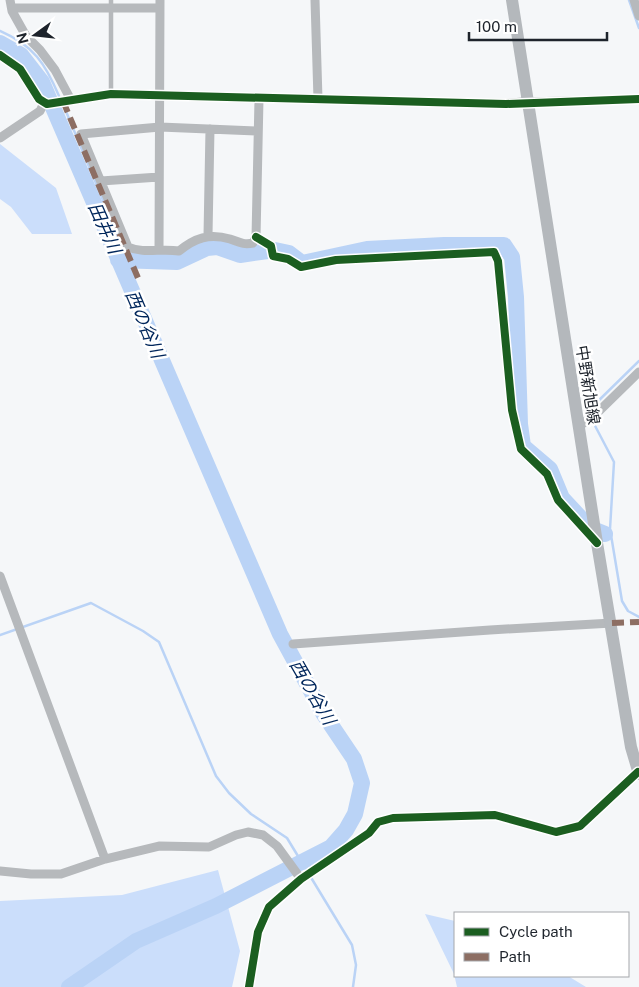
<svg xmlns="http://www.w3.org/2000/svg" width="639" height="987" font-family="'Public Sans','Noto Sans JP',sans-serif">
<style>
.forest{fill:#cbdefb}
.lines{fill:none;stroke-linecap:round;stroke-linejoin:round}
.stream{stroke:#bad3f6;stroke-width:2.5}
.river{stroke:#bad3f6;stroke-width:16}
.service{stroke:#b6b9bc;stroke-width:4.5}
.minor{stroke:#b6b9bc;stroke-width:9}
.tertiary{stroke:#b6b9bc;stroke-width:10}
.secondary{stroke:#b4b8bc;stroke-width:12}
.quiet{stroke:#8d6e63;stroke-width:6;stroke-dasharray:12 6;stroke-linecap:butt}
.cycleway-casing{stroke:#fff;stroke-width:11}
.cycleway{stroke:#1b5e20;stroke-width:8}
.labels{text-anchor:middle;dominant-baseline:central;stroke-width:5;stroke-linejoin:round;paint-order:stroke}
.street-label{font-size:16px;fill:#1e242c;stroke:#fff}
.water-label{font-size:18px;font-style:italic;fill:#00265b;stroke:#fff}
</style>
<rect width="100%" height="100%" fill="#f5f7f9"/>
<path class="forest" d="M 0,144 L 56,188 L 72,234 L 32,234 L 11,207 L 0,199 Z
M 218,870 L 240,951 L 232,987 L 0,987 L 0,901 L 122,895 Z
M 425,914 L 455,921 L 455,976 L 568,976 L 586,987 L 457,987 L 454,974 Z"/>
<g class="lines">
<path class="stream" d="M 629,0 L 639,28
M 0,31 C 34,46 45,63 59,96
M 65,109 L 128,260
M 592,415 L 591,408 L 639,361
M 592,420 L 614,462 L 610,529 L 622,601 L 628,611 L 639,617
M 0,635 L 91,603 L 143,631 L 159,642 L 216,776 L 229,793 L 251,814 L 287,838 L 352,945 L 356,965 L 353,987"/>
<path class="river" d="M 0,43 L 21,55 L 42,82 L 280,634 L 323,713 L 354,759 L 362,783 L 355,814 L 346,830 L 331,847 L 216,906 L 136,941 L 69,987
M 118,260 L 177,262 L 207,248 L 217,247 L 240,255 L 275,250 L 289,253 L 302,263 L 367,249 L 444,245 L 504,245 L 512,257 L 516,297 L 520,424 L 523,446 L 550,469 L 562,498 L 590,528 L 605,534"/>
<path class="service" d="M 111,94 L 111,0"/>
<path class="minor" d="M 10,0 L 12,11 L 26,36 L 40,50 L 55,70 L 71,100
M 315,0 L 318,99
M 634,0 L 639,16
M 12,8 L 160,8
M 528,102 L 639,99
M 258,131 L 160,127 L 81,134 L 128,247 C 144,254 161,248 179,251 C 195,238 209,233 230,239 C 239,242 243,245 253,243 L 256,237 L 259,99
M 0,138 L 40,111 L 44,103
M 101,181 L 159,177
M 208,235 L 210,129
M 256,237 L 271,246 L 273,256 L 288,259 L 301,267 L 336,260 L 494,252 L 498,261 L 512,410 L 521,449 L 547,474 L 558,500 L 596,542
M 159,250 L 160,0
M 578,427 L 596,414 L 639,372
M 0,576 L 105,859
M 293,644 L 490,630 L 612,623
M 0,871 L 31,874 L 61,874 L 105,859 L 159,846 L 209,847 L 236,835 L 248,832 L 263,835 L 277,846 L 301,879
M 249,987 L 258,932 L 269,907 L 301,879 L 369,833 L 378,822 L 393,818 L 495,815 L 556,832 L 580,826 L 638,772"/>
<path class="tertiary" d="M 0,55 L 20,69 L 39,99 L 47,104 L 111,94 L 506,104 L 528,102"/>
<path class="secondary" d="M 512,0 L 597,543 L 631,747 L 639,774"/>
<path class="quiet" d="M 63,101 L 138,278
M 612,623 L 639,622"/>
<g class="cycleway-casing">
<path id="cycleway" d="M 0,55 L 20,69 L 39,99 L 47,104 L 111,94 L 506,104 L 639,99
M 256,237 L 271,246 L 273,256 L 288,259 L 301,267 L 336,260 L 494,252 L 498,261 L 512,410 L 521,449 L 547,474 L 558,500 L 597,543
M 249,987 L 258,932 L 269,907 L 301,879 L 369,833 L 378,822 L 393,818 L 495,815 L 556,832 L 580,826 L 638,772"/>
</g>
<use href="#cycleway" class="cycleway"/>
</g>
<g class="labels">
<g class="street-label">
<text transform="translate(588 385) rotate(81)">中野新旭線</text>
</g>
<g class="water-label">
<text transform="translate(105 228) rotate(66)">田井川</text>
<text transform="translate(145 324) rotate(67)">西の谷川</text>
<text transform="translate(313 692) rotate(60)">西の谷川</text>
</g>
</g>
<rect x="454" y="912" width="175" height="65" fill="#ffffff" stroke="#a5a7ab"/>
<rect x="464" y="928" width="25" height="8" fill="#1b5e20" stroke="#a5a7ab"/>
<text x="499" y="937" font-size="15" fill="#1e242c">Cycle path</text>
<rect x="464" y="953" width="25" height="8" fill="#8d6e63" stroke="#a5a7ab"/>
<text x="499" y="962" font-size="15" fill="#1e242c">Path</text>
<g transform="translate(35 35) rotate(255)" stroke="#ffffff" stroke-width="4" paint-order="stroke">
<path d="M0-4L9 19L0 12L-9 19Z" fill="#1e242c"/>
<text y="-8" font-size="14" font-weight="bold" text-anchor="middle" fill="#1e242c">N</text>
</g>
<path d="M469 32v8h138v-8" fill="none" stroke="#1e242c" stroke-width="2.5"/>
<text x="476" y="32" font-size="15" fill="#1e242c" stroke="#ffffff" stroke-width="4" paint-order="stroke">100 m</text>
</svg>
